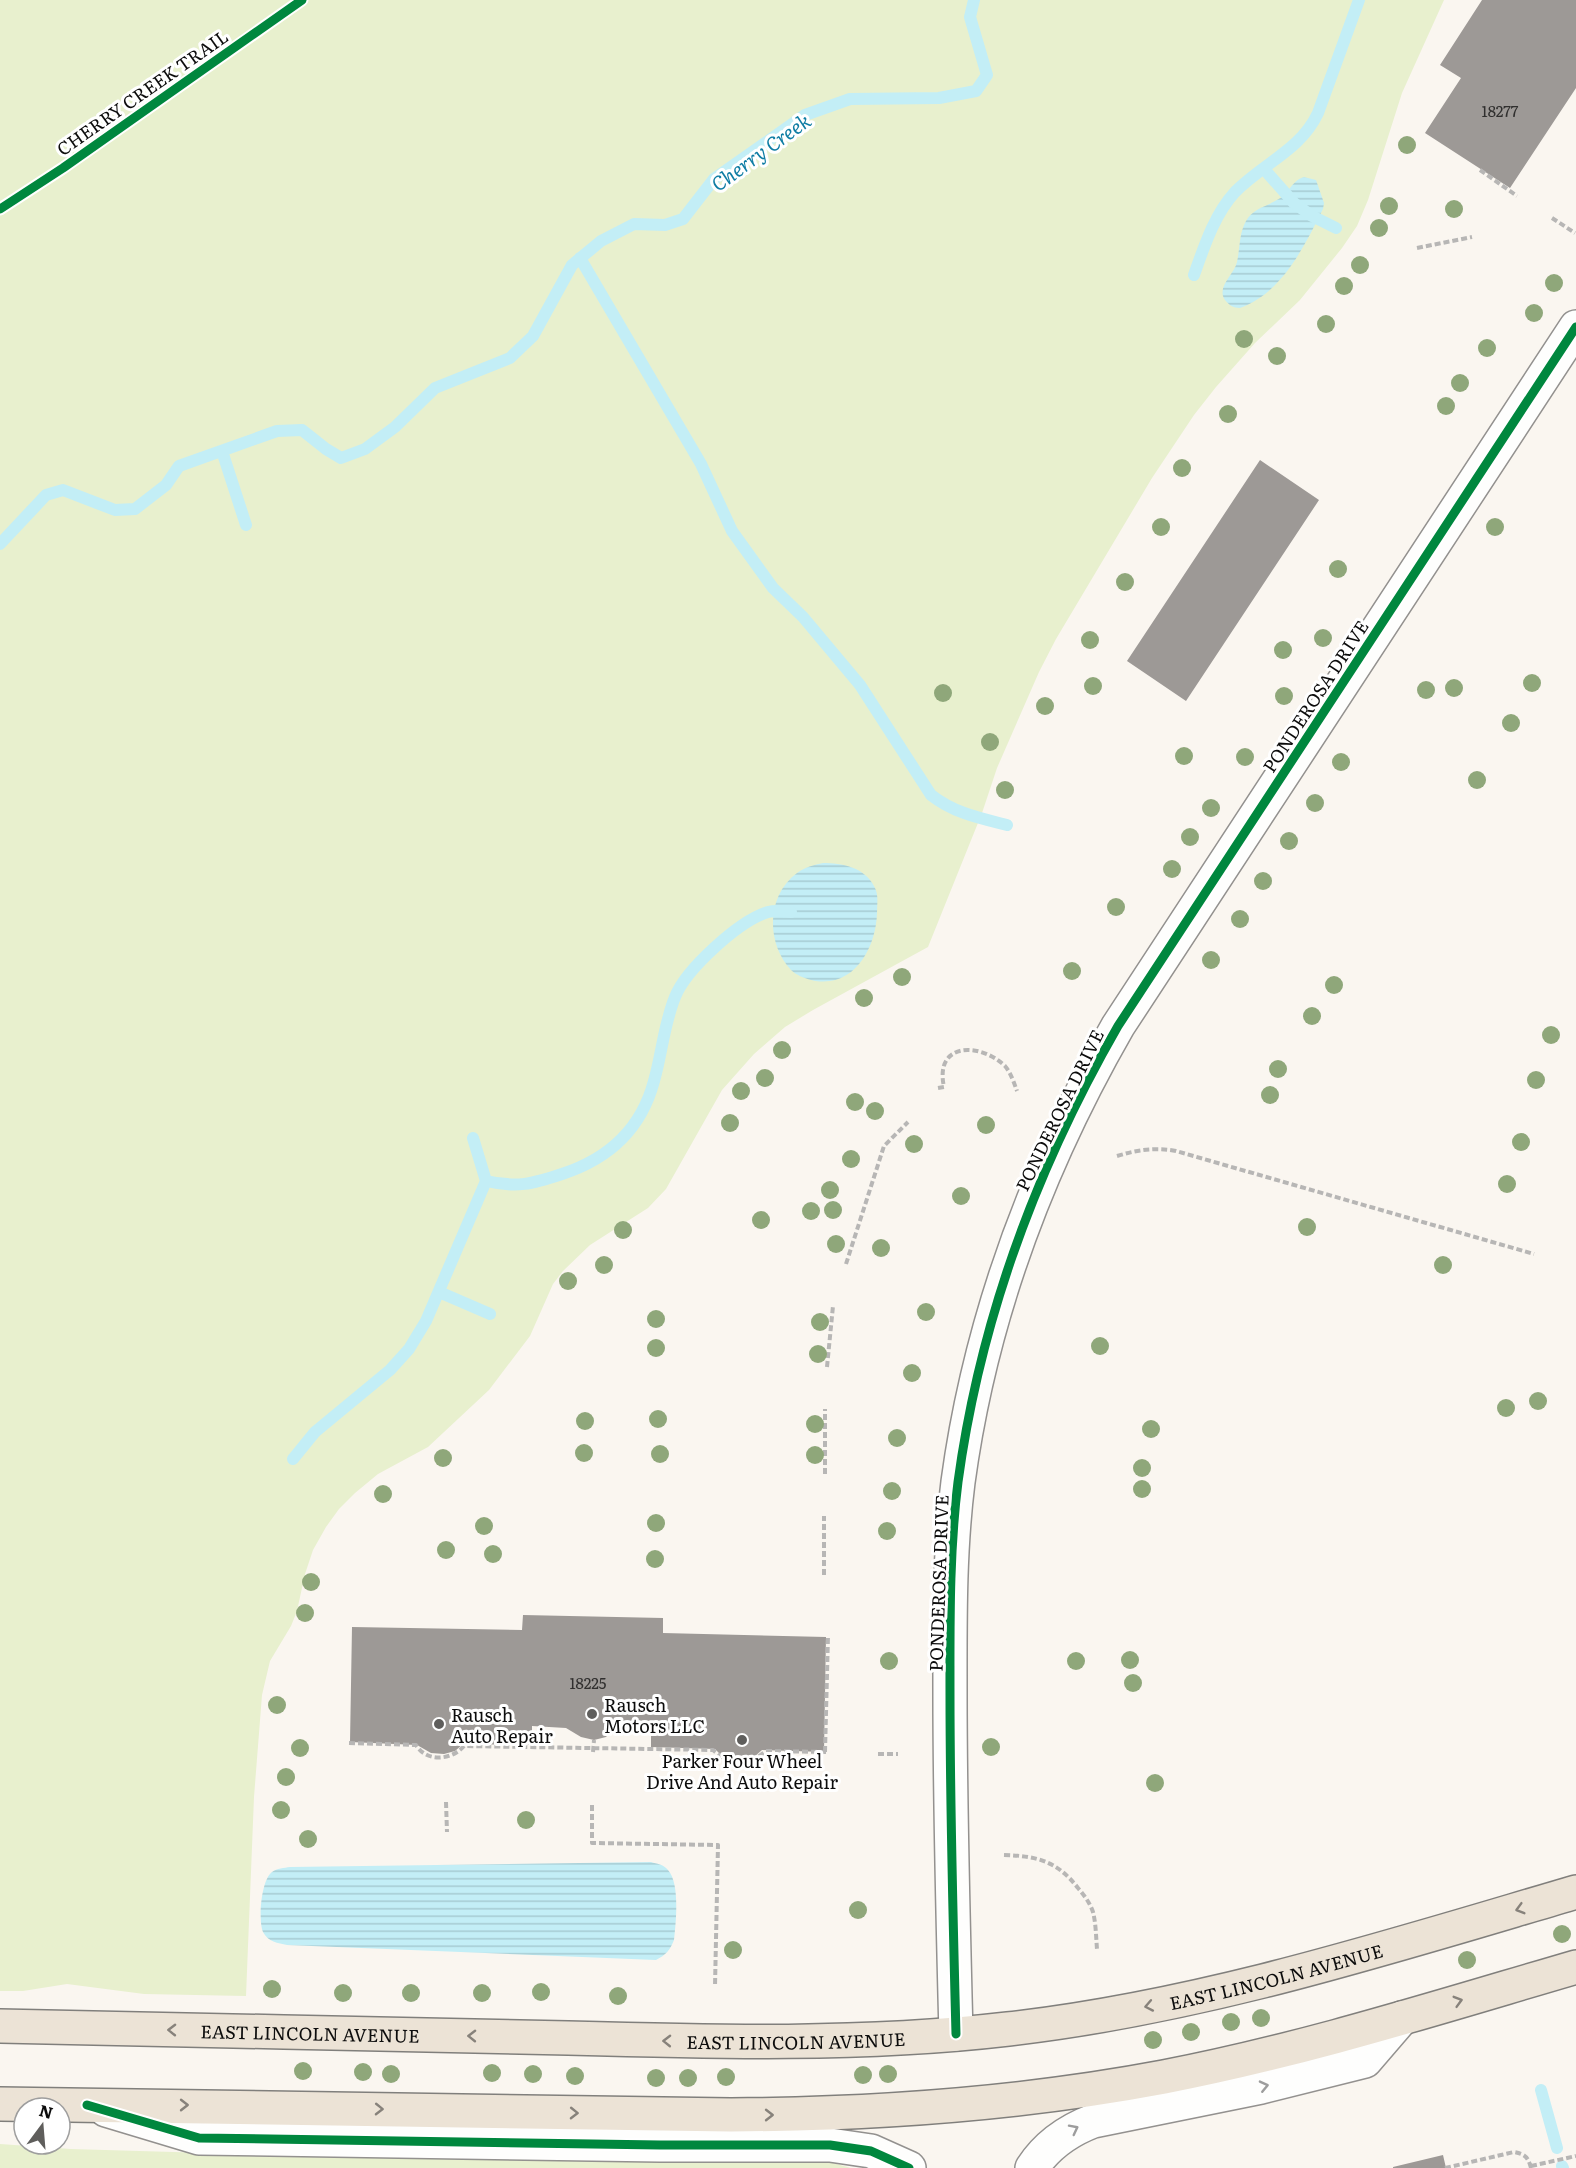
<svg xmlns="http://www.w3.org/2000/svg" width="1576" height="2168" font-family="Literata,serif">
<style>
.grass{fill:#e8f0ce}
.water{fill:url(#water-rules)}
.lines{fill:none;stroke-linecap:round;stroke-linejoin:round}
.stream{stroke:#c3eef6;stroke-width:12}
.building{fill:#9d9996}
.minor-casing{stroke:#93918f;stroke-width:36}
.major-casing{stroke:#807f7c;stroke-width:36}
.path{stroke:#b7b6b5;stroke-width:4;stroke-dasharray:6 3;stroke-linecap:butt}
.minor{stroke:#fefefd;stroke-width:33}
.major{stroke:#ece3d6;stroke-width:33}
.cycleway-casing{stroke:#fff;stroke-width:13}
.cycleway{stroke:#00873e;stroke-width:9}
.tree{fill:#8fa77a}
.oneway{stroke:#87827b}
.oneway2{stroke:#9d9d9d}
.poi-dot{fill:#5f5e5c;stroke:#fff;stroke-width:2}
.labels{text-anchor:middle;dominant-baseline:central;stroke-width:6;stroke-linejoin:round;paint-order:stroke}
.number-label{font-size:15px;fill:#302f2e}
.street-label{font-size:18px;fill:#0c0c0c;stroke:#fff}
.poi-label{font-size:18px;fill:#0c0c0c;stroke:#fff;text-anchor:start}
.water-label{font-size:20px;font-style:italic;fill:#0f7da4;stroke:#fff}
</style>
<defs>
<pattern id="water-rules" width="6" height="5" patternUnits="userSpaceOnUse" patternTransform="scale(1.5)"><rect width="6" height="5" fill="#c3eef6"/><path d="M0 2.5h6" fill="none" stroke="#a6cbd2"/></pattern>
</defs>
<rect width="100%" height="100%" fill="#faf6f0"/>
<path class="grass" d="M 0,0 L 1444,0 L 1402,93 L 1368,200 L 1357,226 L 1342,248 L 1300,300 L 1255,343 L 1216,387 L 1194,415 L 1152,478 L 1056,639 L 1039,672 L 997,768 L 982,813 L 928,947 L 813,1010 L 785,1027 L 754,1054 L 722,1090 L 666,1189 L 648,1208 L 590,1245 L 563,1271 L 553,1284 L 530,1336 L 489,1390 L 428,1447 L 378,1474 L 355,1493 L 339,1509 L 326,1527 L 313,1550 L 305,1574 L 297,1611 L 291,1626 L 270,1661 L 262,1695 L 254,1797 L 246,1996 L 144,1994 L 67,1984 L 23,1991 L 0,1991 Z
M 0,2144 L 71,2149 L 208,2153 L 826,2161 L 851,2168 L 0,2168 Z"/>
<path class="water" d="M 1304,177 L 1316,180 L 1324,203 L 1323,209 C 1304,247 1282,293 1240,308 C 1233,308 1229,305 1225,300 C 1216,287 1234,275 1237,262 C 1240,249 1239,233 1246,221 C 1254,206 1272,206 1284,195 C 1291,188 1294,180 1304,177 Z
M 823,863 C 842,863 864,867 874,886 C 879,894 877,904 877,913 C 876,949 853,990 811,980 C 804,978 796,975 791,970 C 766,943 766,896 797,873 C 805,867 814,865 823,863 Z
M 651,1862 C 657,1864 663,1864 668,1870 C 680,1883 676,1922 674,1940 C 670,1950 666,1955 656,1960 L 287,1945 C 278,1943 268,1942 263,1932 C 258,1920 261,1880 272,1872 C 277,1868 284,1868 290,1867 Z"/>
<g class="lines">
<path class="stream" d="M 1264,169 L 1294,203 L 1312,216 L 1336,228
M 580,258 L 701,464 L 732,531 L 773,588 L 803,617 L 860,685 L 931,795 C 954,813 979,818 1007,825
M 1194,275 C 1204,247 1214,215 1235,192 C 1263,163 1300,151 1318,113 L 1359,0
M 222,451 L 246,525
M 0,544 L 46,495 L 63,490 L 115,510 L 135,509 L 166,485 L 179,466 L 277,431 L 302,430 L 326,449 L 341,458 L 365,449 L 395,427 L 435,388 L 510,358 L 533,336 L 572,265 L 601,241 L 634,224 L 665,225 L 683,219 L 714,179 L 805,115 L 850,99 L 939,98 L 976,91 L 987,75 L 970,17 L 974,0
M 486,1181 C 517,1188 532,1184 562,1174 C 608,1159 641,1130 654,1081 C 662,1053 664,1024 675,997 C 686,969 739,921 768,912 C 776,910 783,911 791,912
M 439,1292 L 490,1314
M 293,1459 L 315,1432 L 390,1370 L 409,1349 L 426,1321 L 486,1181 L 473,1138
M 1541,2090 L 1557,2148
M 1562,2166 L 1563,2168"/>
</g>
<path class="building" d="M 1482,0 L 1576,0 L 1576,88 L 1510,188 L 1425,133 L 1461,78 L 1440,65 Z
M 1260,460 L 1319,500 L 1186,701 L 1127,661 Z
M 523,1615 L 663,1618 L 663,1633 L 826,1637 L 824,1752 L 762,1750 L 754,1757 L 741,1760 L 721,1755 L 715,1749 L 651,1747 L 651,1729 L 614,1728 L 606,1737 L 594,1740 L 581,1737 L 566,1728 L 532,1726 L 532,1745 L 463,1744 L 455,1751 L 444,1754 L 431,1753 L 417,1745 L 350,1742 L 352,1627 L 522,1630 Z
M 1443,2155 L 1446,2168 L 1393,2168 L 1393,2167 Z"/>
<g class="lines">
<g class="minor-casing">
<path id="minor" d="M 956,2034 C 953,1921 950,1808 950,1695 C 950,1624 949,1553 958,1482 C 980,1320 1037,1167 1118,1026 L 1576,327
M 106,2110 L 199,2138 L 660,2145 L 830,2145 L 871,2151 L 909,2168
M 1032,2168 C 1047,2145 1067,2131 1093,2121 L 1261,2087 L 1365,2061 L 1402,2018"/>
</g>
<g class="major-casing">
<g id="major">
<path id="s1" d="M 0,2026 C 189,2030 379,2034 568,2038 C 715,2042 862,2046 1008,2029 C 1202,2007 1389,1947 1576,1892"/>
<path d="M 0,2104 L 731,2115 C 876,2114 1021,2104 1164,2077 C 1304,2050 1439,2007 1576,1967"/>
</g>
</g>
<path class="path" d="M 1480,170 L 1517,196
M 1552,218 L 1575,233
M 1417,248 L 1472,237
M 938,1088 L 944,1087 C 934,1042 980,1042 1005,1066 C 1011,1073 1014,1083 1017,1091
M 1117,1156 C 1137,1150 1155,1147 1176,1151 L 1534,1254
M 846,1264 L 884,1146 L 908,1122
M 827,1367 L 833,1306
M 825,1474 L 825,1409
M 824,1575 L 824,1516
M 349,1743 L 416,1745 C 427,1763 452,1760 464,1746 L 713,1750 L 725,1760 L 743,1763 L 754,1760 L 766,1751 L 827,1752
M 593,1752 L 594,1740
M 825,1752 L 828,1636
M 878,1754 L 898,1754
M 446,1802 L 447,1832
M 592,1805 L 592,1843 L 718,1845 L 715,1986
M 1004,1855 C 1037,1856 1057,1861 1078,1888 C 1084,1895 1090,1903 1093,1912 C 1096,1924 1096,1937 1097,1949
M 1531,2166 L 1576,2156
M 1445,2168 L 1514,2152 C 1525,2154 1528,2157 1531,2168"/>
<use href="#minor" class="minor"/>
<use href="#major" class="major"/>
<g class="cycleway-casing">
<path id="cycleway" d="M 0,209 L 63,168 L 302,0
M 956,2034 C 953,1921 950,1808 950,1695 C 950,1624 949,1553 958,1482 C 980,1320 1037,1167 1118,1026 L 1576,327
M 87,2105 L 199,2138 L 660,2145 L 830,2145 L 871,2151 L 909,2168"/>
</g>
<use href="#cycleway" class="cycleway"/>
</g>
<g class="tree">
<circle cx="1407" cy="145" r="9"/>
<circle cx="1389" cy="206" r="9"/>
<circle cx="1454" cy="209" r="9"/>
<circle cx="1379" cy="228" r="9"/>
<circle cx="1360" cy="265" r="9"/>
<circle cx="1554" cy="283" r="9"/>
<circle cx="1344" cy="286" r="9"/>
<circle cx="1534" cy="313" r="9"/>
<circle cx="1326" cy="324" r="9"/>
<circle cx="1244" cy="339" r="9"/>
<circle cx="1487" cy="348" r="9"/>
<circle cx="1277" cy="356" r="9"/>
<circle cx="1460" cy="383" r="9"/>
<circle cx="1446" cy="406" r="9"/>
<circle cx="1228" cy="414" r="9"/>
<circle cx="1182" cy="468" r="9"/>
<circle cx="1161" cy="527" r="9"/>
<circle cx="1495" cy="527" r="9"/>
<circle cx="1338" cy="569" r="9"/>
<circle cx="1125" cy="582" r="9"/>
<circle cx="1323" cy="638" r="9"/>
<circle cx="1090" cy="640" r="9"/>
<circle cx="1283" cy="650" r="9"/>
<circle cx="1532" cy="683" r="9"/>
<circle cx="1093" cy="686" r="9"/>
<circle cx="1454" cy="688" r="9"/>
<circle cx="1426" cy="690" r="9"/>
<circle cx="943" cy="693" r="9"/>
<circle cx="1284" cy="696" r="9"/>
<circle cx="1045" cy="706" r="9"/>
<circle cx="1511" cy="723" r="9"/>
<circle cx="990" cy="742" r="9"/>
<circle cx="1184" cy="756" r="9"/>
<circle cx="1245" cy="757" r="9"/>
<circle cx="1341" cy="762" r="9"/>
<circle cx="1477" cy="780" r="9"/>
<circle cx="1005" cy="790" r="9"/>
<circle cx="1315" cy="803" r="9"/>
<circle cx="1211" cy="808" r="9"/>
<circle cx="1190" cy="837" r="9"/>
<circle cx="1289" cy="841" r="9"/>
<circle cx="1172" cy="869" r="9"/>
<circle cx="1263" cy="881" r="9"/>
<circle cx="1116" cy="907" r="9"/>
<circle cx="1240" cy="919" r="9"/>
<circle cx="1211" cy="960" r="9"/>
<circle cx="1072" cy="971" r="9"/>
<circle cx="902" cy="977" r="9"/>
<circle cx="1334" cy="985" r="9"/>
<circle cx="864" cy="998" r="9"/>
<circle cx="1312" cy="1016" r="9"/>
<circle cx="1551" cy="1035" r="9"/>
<circle cx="782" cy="1050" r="9"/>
<circle cx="1278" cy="1069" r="9"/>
<circle cx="765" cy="1078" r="9"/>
<circle cx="1536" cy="1080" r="9"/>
<circle cx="741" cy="1091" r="9"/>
<circle cx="1270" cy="1095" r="9"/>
<circle cx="855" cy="1102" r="9"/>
<circle cx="875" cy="1111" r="9"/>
<circle cx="730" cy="1123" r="9"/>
<circle cx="986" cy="1125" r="9"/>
<circle cx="1521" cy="1142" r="9"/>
<circle cx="914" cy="1144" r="9"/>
<circle cx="851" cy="1159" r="9"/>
<circle cx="1507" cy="1184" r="9"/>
<circle cx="830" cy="1190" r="9"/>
<circle cx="961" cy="1196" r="9"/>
<circle cx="833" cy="1210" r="9"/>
<circle cx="811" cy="1211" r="9"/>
<circle cx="761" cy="1220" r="9"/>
<circle cx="1307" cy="1227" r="9"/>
<circle cx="623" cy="1230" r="9"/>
<circle cx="836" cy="1244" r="9"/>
<circle cx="881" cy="1248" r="9"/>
<circle cx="604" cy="1265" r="9"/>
<circle cx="1443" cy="1265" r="9"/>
<circle cx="568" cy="1281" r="9"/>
<circle cx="926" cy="1312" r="9"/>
<circle cx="656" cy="1319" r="9"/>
<circle cx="820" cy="1322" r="9"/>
<circle cx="1100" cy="1346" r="9"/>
<circle cx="656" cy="1348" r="9"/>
<circle cx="818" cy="1354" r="9"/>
<circle cx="912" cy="1373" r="9"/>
<circle cx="1538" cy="1401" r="9"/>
<circle cx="1506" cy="1408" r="9"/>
<circle cx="658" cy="1419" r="9"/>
<circle cx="585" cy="1421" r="9"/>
<circle cx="815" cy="1424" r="9"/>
<circle cx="1151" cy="1429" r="9"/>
<circle cx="897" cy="1438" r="9"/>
<circle cx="584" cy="1453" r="9"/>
<circle cx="660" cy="1454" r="9"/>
<circle cx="815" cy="1455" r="9"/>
<circle cx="443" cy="1458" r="9"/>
<circle cx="1142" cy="1468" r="9"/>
<circle cx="1142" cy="1489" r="9"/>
<circle cx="892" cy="1491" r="9"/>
<circle cx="383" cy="1494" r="9"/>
<circle cx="656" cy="1523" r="9"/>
<circle cx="484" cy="1526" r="9"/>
<circle cx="887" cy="1531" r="9"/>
<circle cx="446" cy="1550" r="9"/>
<circle cx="493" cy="1554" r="9"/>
<circle cx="655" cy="1559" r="9"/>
<circle cx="311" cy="1582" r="9"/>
<circle cx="305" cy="1613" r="9"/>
<circle cx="1130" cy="1660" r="9"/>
<circle cx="889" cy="1661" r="9"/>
<circle cx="1076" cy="1661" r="9"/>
<circle cx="1133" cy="1683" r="9"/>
<circle cx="277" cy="1705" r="9"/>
<circle cx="991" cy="1747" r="9"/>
<circle cx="300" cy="1748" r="9"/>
<circle cx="286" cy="1777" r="9"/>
<circle cx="1155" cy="1783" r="9"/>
<circle cx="281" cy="1810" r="9"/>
<circle cx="526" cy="1820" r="9"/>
<circle cx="308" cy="1839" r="9"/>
<circle cx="858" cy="1910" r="9"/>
<circle cx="1562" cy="1934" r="9"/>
<circle cx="733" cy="1950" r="9"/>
<circle cx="1467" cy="1960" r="9"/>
<circle cx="272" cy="1989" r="9"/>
<circle cx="541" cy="1992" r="9"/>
<circle cx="343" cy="1993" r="9"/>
<circle cx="411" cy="1993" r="9"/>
<circle cx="482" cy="1993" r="9"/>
<circle cx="618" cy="1996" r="9"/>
<circle cx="1261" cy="2018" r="9"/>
<circle cx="1231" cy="2022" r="9"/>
<circle cx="1191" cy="2032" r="9"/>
<circle cx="1153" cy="2040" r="9"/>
<circle cx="303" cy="2071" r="9"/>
<circle cx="363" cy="2072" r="9"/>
<circle cx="492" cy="2073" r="9"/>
<circle cx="391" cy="2074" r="9"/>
<circle cx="533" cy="2074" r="9"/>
<circle cx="888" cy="2074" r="9"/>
<circle cx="863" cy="2075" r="9"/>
<circle cx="575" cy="2076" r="9"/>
<circle cx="726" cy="2077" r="9"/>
<circle cx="656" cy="2078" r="9"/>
<circle cx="688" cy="2078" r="9"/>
</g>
<defs><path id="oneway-chevron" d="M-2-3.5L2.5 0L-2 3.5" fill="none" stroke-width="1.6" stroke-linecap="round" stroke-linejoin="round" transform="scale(1.5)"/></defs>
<g class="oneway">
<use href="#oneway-chevron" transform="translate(1520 1909) rotate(164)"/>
<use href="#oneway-chevron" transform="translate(1458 2001) rotate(-16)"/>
<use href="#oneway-chevron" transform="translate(1149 2006) rotate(169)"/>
<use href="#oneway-chevron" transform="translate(172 2030) rotate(-179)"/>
<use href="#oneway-chevron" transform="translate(472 2036) rotate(-179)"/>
<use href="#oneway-chevron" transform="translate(667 2041) rotate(-179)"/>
<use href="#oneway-chevron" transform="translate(184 2105)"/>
<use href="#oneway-chevron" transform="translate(379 2109) rotate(1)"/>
<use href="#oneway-chevron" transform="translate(574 2113) rotate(1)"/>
<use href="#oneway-chevron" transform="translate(769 2115)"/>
</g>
<g class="oneway2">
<use href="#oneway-chevron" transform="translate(1264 2086) rotate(-13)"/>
<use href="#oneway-chevron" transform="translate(1074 2129) rotate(-27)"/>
</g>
<g class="poi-dot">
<circle cx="592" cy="1714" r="6"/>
<circle cx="439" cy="1724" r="6"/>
<circle cx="742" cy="1740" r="6"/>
</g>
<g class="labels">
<g class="number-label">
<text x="1500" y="110">18277</text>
<text x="588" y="1682">18225</text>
</g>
<g class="street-label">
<text transform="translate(142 92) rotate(-35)">CHERRY CREEK TRAIL</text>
<text transform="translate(1315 696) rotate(-57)">PONDEROSA DRIVE</text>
<text transform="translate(1059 1110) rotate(-64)">PONDEROSA DRIVE</text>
<text transform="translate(938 1583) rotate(-88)">PONDEROSA DRIVE</text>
<text stroke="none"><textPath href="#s1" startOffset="1282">EAST LINCOLN AVENUE</textPath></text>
<text stroke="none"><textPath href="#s1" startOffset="310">EAST LINCOLN AVENUE</textPath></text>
<text stroke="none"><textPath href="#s1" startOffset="796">EAST LINCOLN AVENUE</textPath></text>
</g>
<g class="poi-label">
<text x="604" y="1704">Rausch<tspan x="604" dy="21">Motors LLC</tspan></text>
<text x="451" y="1714">Rausch<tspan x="451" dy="21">Auto Repair</tspan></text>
<text x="742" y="1760" text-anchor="middle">Parker Four Wheel<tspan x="742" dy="21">Drive And Auto Repair</tspan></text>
</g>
<g class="water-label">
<text transform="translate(760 151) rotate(-36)">Cherry Creek</text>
</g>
</g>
<g transform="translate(42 2126) rotate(16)"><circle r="28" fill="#ffffff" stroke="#9e9e9e" stroke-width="1.5"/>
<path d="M0-4.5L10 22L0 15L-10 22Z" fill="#5f5e5c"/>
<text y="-9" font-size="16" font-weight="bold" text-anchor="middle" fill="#0c0c0c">N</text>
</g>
</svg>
